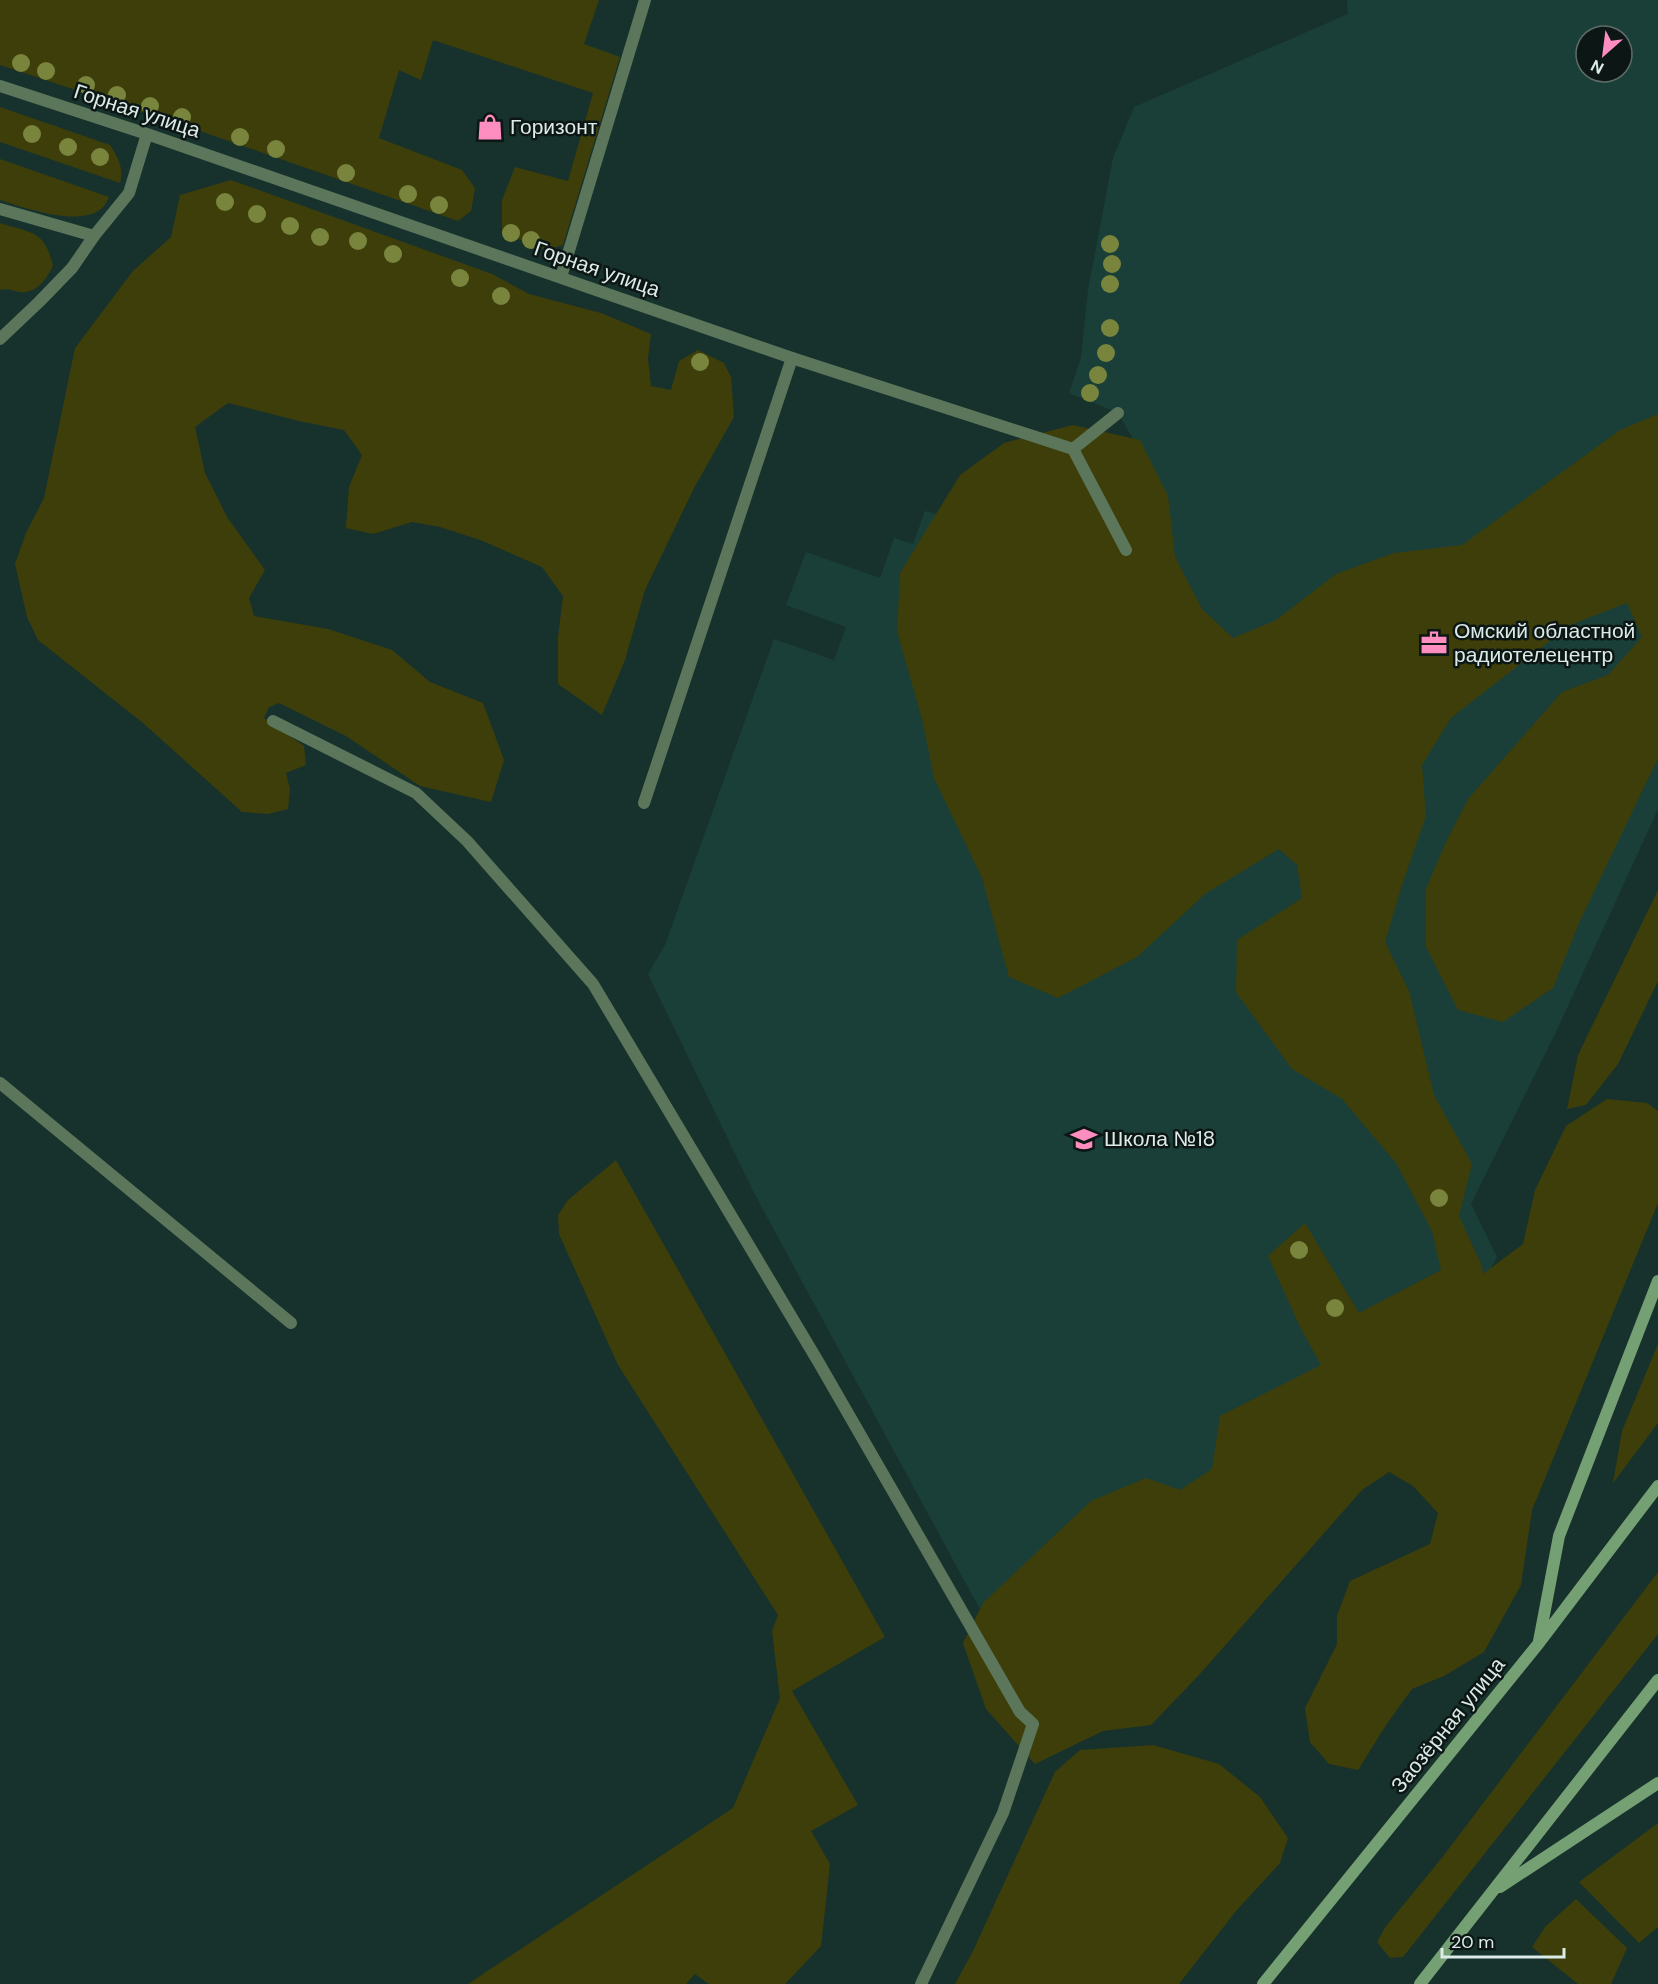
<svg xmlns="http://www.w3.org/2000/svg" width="1658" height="1984" font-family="'DM Sans',sans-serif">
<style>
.built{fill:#1a3f38;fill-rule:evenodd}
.green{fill:#3e3e0a}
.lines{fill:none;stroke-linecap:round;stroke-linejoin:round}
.lane{stroke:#5b765b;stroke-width:12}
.street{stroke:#5b765b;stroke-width:12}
.secondary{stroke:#74a074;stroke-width:12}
.tree{fill:#79853d}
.labels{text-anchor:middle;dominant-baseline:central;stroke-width:5;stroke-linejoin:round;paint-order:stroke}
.street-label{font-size:21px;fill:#dcebe7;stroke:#0c1715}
.poi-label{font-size:21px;fill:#dcebe7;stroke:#0c1715;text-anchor:start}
</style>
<rect width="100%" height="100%" fill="#17322c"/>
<path class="built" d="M 1347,0 L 1658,0 L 1658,809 L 1557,1030 L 1471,1204 L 1497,1257 L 1426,1392 L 1034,1709 L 754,1193 L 648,974 L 665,945 L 774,639 L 834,660 L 846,627 L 786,605 L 806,552 L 880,578 L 894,538 L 913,544 L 925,511 L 1098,551 L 1151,470 L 1118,413 L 1069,393 L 1081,358 L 1088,290 L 1113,158 L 1134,107 L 1348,14 ZM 1586,36 L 1622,36 L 1622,72 L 1586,72 Z"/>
<path class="green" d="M 0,0 L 599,0 L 584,44 L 620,57 L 563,245 L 546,250 L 502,232 L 502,200 L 515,167 L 568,181 L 593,93 L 433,40 L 421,80 L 399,70 L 379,138 L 462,170 L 475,188 L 471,211 L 458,221 L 203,132 L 0,65 Z
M 0,107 L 110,145 C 118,157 124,168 120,183 L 0,142 Z
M 0,159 L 109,197 C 107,201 105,206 101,209 C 78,227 25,208 0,200 Z
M 231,180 L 492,274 L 529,294 L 601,313 L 651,334 L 648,358 L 651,386 L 671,390 L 679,361 L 698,350 L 724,363 L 731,377 L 734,417 L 694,488 L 645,590 L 625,660 L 602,715 L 558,684 L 558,637 L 563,596 L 542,567 L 483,541 L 440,527 L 412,522 L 373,534 L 346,528 L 349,487 L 362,455 L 344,430 L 299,421 L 228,403 L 195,427 L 205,473 L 227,517 L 265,570 L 249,598 L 254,616 L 328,629 L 392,650 L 430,682 L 483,703 L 504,760 L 491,802 L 420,786 L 346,736 L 279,703 L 269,707 L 264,718 L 304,746 L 306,765 L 286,773 L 290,789 L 288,809 L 268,814 L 242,812 L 143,723 L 38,640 L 27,617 L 15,564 L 26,533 L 44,498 L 75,348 L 133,271 L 171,237 L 180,195 Z
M 0,223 C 31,233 45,230 53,266 C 46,279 37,294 20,292 C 13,291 7,288 0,290 Z
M 1658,414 L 1658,758 L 1579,923 L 1553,988 L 1503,1022 L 1458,1010 L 1426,947 L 1426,889 L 1445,844 L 1468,799 L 1562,692 L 1608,675 L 1642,637 L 1627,603 L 1570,625 L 1451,718 L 1422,765 L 1426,816 L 1402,885 L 1385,942 L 1409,991 L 1434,1095 L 1472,1164 L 1459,1216 L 1482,1266 L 1483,1274 L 1523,1244 L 1535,1190 L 1566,1126 L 1607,1099 L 1647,1103 L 1658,1111 L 1658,1203 L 1532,1510 L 1521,1585 L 1484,1652 L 1444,1676 L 1412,1689 L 1386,1725 L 1358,1770 L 1329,1764 L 1310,1742 L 1305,1708 L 1337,1644 L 1337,1616 L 1350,1581 L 1430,1544 L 1438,1513 L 1413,1486 L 1389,1472 L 1362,1490 L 1199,1675 L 1151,1725 L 1103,1731 L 1035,1764 L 986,1709 L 963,1643 L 983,1603 L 1091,1501 L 1146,1478 L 1180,1490 L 1212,1469 L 1220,1416 L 1321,1365 L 1300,1327 L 1268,1256 L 1305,1223 L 1359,1313 L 1441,1270 L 1432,1231 L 1396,1163 L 1342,1099 L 1292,1069 L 1236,992 L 1237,940 L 1302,898 L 1297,865 L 1279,849 L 1205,894 L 1137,957 L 1058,998 L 1009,977 L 982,878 L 934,778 L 923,723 L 897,631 L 900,573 L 960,475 L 1004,443 L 1073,425 L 1140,440 L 1168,496 L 1175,557 L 1202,609 L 1233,638 L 1276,620 L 1336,574 L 1394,553 L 1462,545 L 1620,430 Z
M 1658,890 L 1658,981 L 1618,1064 L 1586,1105 L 1567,1109 L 1578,1055 Z
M 616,1160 L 885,1637 L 792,1691 L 858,1805 L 811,1831 L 830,1864 L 821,1946 L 785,1984 L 709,1984 L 695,1974 L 686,1984 L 468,1984 L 733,1808 L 780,1698 L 772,1631 L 778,1615 L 618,1365 L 559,1234 L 558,1215 L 568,1200 Z
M 1658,1344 L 1658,1423 L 1613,1483 L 1622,1431 Z
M 1658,1572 L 1658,1634 L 1403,1957 L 1390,1958 L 1377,1942 L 1386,1926 L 1441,1859 Z
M 1153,1745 L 1219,1764 L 1260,1797 L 1288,1838 L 1280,1863 L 1236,1911 L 1179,1984 L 955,1984 L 973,1951 L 1055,1772 L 1080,1750 Z
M 1658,1823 L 1658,1927 L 1639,1943 L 1579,1882 Z
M 1576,1899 L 1627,1948 L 1611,1984 L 1578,1984 L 1532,1947 L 1545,1927 Z"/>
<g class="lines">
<path class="lane" d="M 0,209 L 94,236
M 1073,449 L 1118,413
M 273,721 L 416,793 L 467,841 L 593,984 L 819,1363 L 1020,1712 L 1033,1724 L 1003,1813 L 921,1984
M 644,803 L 792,358
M 0,1083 L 291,1323"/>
<path class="street" d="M 0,86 L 147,134 L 792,358 L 1073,449 L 1126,550
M 561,277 L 645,0
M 0,339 L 39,302 L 72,268 L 94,236 L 129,193 L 147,134"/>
<path class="secondary" d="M 1539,1641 L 1559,1536 L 1658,1281
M 1500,1887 L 1658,1783
M 1263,1984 L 1539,1643 L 1658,1486
M 1420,1984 L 1658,1680"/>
</g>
<g class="tree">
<circle cx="21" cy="63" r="9"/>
<circle cx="46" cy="71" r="9"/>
<circle cx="86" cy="85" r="9"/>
<circle cx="117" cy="95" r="9"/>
<circle cx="150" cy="106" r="9"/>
<circle cx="182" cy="117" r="9"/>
<circle cx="32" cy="134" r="9"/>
<circle cx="240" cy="137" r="9"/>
<circle cx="68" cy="147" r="9"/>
<circle cx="276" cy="149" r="9"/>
<circle cx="100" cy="157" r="9"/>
<circle cx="346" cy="173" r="9"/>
<circle cx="408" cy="194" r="9"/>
<circle cx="225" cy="202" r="9"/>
<circle cx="439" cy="205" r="9"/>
<circle cx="257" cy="214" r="9"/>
<circle cx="290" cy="226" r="9"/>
<circle cx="511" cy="233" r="9"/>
<circle cx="320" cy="237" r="9"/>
<circle cx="531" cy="240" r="9"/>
<circle cx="358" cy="241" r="9"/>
<circle cx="1110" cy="244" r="9"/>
<circle cx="393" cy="254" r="9"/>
<circle cx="1112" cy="264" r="9"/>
<circle cx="460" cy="278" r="9"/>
<circle cx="1110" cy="284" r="9"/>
<circle cx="501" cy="296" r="9"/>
<circle cx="1110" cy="328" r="9"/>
<circle cx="1106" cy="353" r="9"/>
<circle cx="700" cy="362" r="9"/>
<circle cx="1098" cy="375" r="9"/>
<circle cx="1090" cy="393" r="9"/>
<circle cx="1439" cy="1198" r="9"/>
<circle cx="1299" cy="1250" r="9"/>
<circle cx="1335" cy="1308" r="9"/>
</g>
<defs>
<g id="shop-bare" transform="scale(2.07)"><path d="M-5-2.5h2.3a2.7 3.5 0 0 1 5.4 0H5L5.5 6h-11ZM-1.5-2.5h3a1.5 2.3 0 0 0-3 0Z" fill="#fd8ebf" stroke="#0c1715" stroke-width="2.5" paint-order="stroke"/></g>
<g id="office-bare" transform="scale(2.07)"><path d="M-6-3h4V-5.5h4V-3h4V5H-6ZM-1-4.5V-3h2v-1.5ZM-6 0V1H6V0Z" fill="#fd8ebf" stroke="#0c1715" stroke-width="2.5" paint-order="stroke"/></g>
<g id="school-bare" transform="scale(2.07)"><path d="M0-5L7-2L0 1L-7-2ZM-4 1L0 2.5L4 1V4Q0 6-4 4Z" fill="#fd8ebf" stroke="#0c1715" stroke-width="2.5" paint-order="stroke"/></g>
</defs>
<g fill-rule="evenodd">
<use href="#shop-bare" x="490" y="127"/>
<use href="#office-bare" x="1434" y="643"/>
<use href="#school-bare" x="1084" y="1139"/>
</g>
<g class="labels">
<g class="street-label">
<text transform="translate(137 111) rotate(18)">Горная улица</text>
<text transform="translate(597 269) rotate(19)">Горная улица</text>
<text transform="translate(1448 1725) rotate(-51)">Заозёрная улица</text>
</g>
<g class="poi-label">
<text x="510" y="127">Горизонт</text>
<text x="1454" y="631">Омский областной<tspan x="1454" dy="24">радиотелецентр</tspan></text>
<text x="1104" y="1139">Школа №18</text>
</g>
</g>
<g transform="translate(1604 54) rotate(208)"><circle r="28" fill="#0c1715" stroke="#5f6c69" stroke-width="1.5"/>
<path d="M0-4.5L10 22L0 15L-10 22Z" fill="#fd8ebf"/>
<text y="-9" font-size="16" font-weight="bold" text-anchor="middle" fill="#dcebe7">N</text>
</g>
<path d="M1442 1948v9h122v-9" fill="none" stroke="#dcebe7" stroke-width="3"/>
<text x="1451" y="1948" font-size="18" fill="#dcebe7" stroke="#0c1715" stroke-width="4.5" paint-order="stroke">20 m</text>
</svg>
